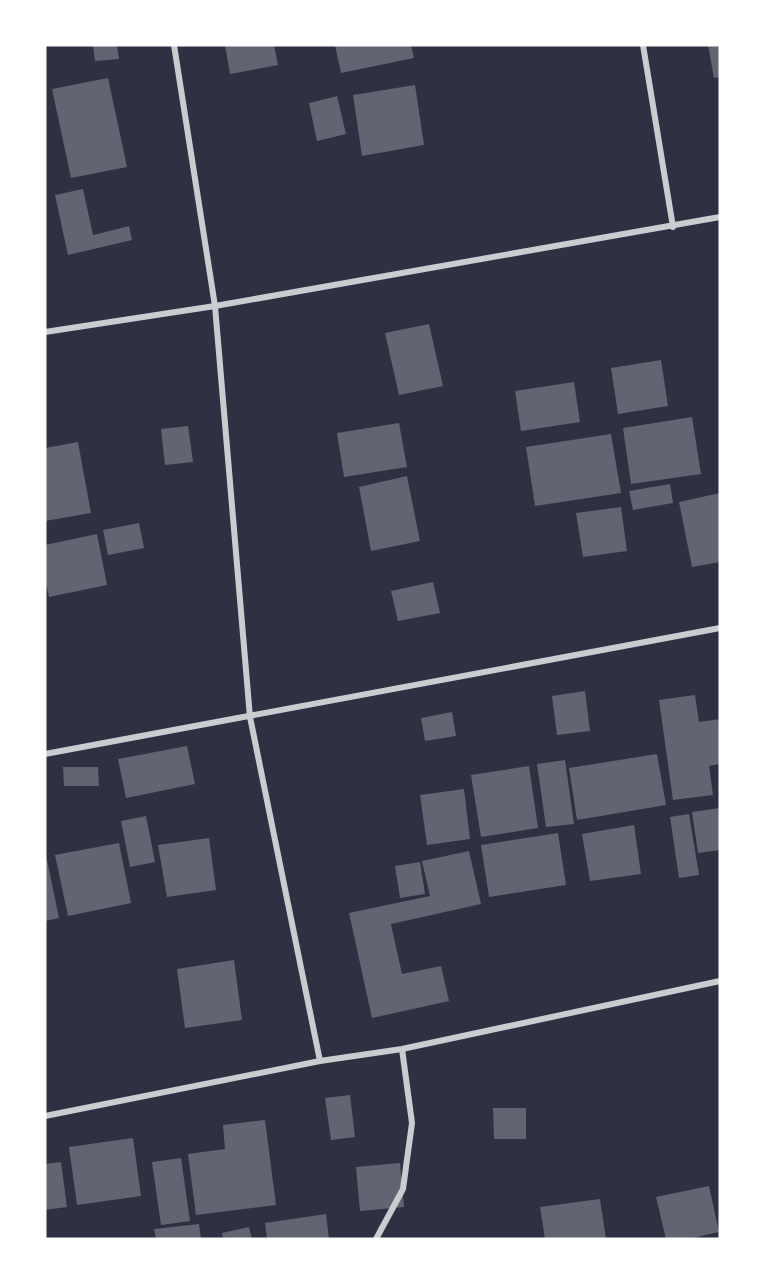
<svg xmlns="http://www.w3.org/2000/svg" width="765" height="1284" font-family="'Open Sans',sans-serif">
<style>
.building{fill:#626471}
.lines{fill:none;stroke-linecap:round;stroke-linejoin:round}
.minor{stroke:#caccd0;stroke-width:6}
</style>
<rect width="100%" height="100%" fill="#2d3142"/>
<path class="building" d="M 93,45 L 117,45 L 119,59 L 95,61 Z
M 225,45 L 274,45 L 278,65 L 230,74 Z
M 335,45 L 411,45 L 414,58 L 341,73 Z
M 708,45 L 720,45 L 720,77 L 714,78 Z
M 108,78 L 127,167 L 71,178 L 52,89 Z
M 415,85 L 424,145 L 362,156 L 353,95 Z
M 337,96 L 346,134 L 317,141 L 309,103 Z
M 83,189 L 93,235 L 129,226 L 132,240 L 68,255 L 55,195 Z
M 429,324 L 443,386 L 399,395 L 385,333 Z
M 661,360 L 668,406 L 618,414 L 611,368 Z
M 574,382 L 580,422 L 521,431 L 515,391 Z
M 692,417 L 701,474 L 631,484 L 623,428 Z
M 399,423 L 407,467 L 344,477 L 337,433 Z
M 188,426 L 193,462 L 165,465 L 161,429 Z
M 611,434 L 621,493 L 535,506 L 526,447 Z
M 78,442 L 91,513 L 45,521 L 45,448 Z
M 407,476 L 420,541 L 371,551 L 359,487 Z
M 670,484 L 673,503 L 633,510 L 629,491 Z
M 720,493 L 720,562 L 692,567 L 679,502 Z
M 621,507 L 627,551 L 583,557 L 576,513 Z
M 139,523 L 144,548 L 108,555 L 103,530 Z
M 97,534 L 107,585 L 49,597 L 45,578 L 45,545 Z
M 433,582 L 440,613 L 398,621 L 391,591 Z
M 585,691 L 590,731 L 557,735 L 552,696 Z
M 695,695 L 699,722 L 720,719 L 720,764 L 709,766 L 713,795 L 673,800 L 659,700 Z
M 452,712 L 456,736 L 425,741 L 421,718 Z
M 187,746 L 195,784 L 126,798 L 118,759 Z
M 657,754 L 666,805 L 577,820 L 569,768 Z
M 565,760 L 574,824 L 546,827 L 537,764 Z
M 529,766 L 538,828 L 481,837 L 471,775 Z
M 63,767 L 98,767 L 99,786 L 64,786 Z
M 464,789 L 470,839 L 427,845 L 420,795 Z
M 720,808 L 720,850 L 698,853 L 692,812 Z
M 689,814 L 699,875 L 679,878 L 670,817 Z
M 146,816 L 155,862 L 130,867 L 121,821 Z
M 634,825 L 641,874 L 590,881 L 582,834 Z
M 558,833 L 566,885 L 489,897 L 481,845 Z
M 209,838 L 216,890 L 167,897 L 158,845 Z
M 119,843 L 131,903 L 68,916 L 55,855 Z
M 469,851 L 481,904 L 391,924 L 402,974 L 441,966 L 449,1001 L 372,1018 L 349,913 L 430,896 L 422,861 Z
M 45,860 L 47,860 L 59,918 L 45,921 Z
M 420,862 L 425,894 L 400,898 L 395,866 Z
M 234,960 L 242,1020 L 185,1028 L 177,969 Z
M 350,1095 L 355,1137 L 331,1140 L 325,1098 Z
M 493,1108 L 526,1108 L 526,1139 L 494,1139 Z
M 265,1120 L 276,1205 L 196,1215 L 188,1154 L 225,1149 L 223,1125 Z
M 133,1138 L 141,1196 L 77,1205 L 69,1147 Z
M 181,1158 L 190,1221 L 161,1225 L 152,1162 Z
M 61,1162 L 67,1207 L 45,1210 L 45,1164 Z
M 400,1163 L 404,1207 L 360,1211 L 356,1167 Z
M 709,1186 L 719,1232 L 688,1239 L 666,1239 L 656,1197 Z
M 600,1199 L 606,1239 L 545,1239 L 540,1207 Z
M 326,1214 L 329,1239 L 267,1239 L 265,1223 Z
M 199,1224 L 201,1239 L 156,1239 L 154,1229 Z
M 249,1227 L 252,1239 L 223,1239 L 222,1233 Z"/>
<g class="lines">
<path class="minor" d="M 643,45 L 673,227
M 45,332 L 215,306 L 174,45
M 45,754 L 720,628
M 320,1061 L 250,717 L 215,306 L 720,217
M 45,1116 L 320,1061 L 402,1049 L 720,981
M 376,1239 L 403,1189 L 412,1123 L 402,1049"/>
</g>
<rect width="765" height="1284" fill="none" stroke="#ffffff" stroke-width="93"/>
</svg>
